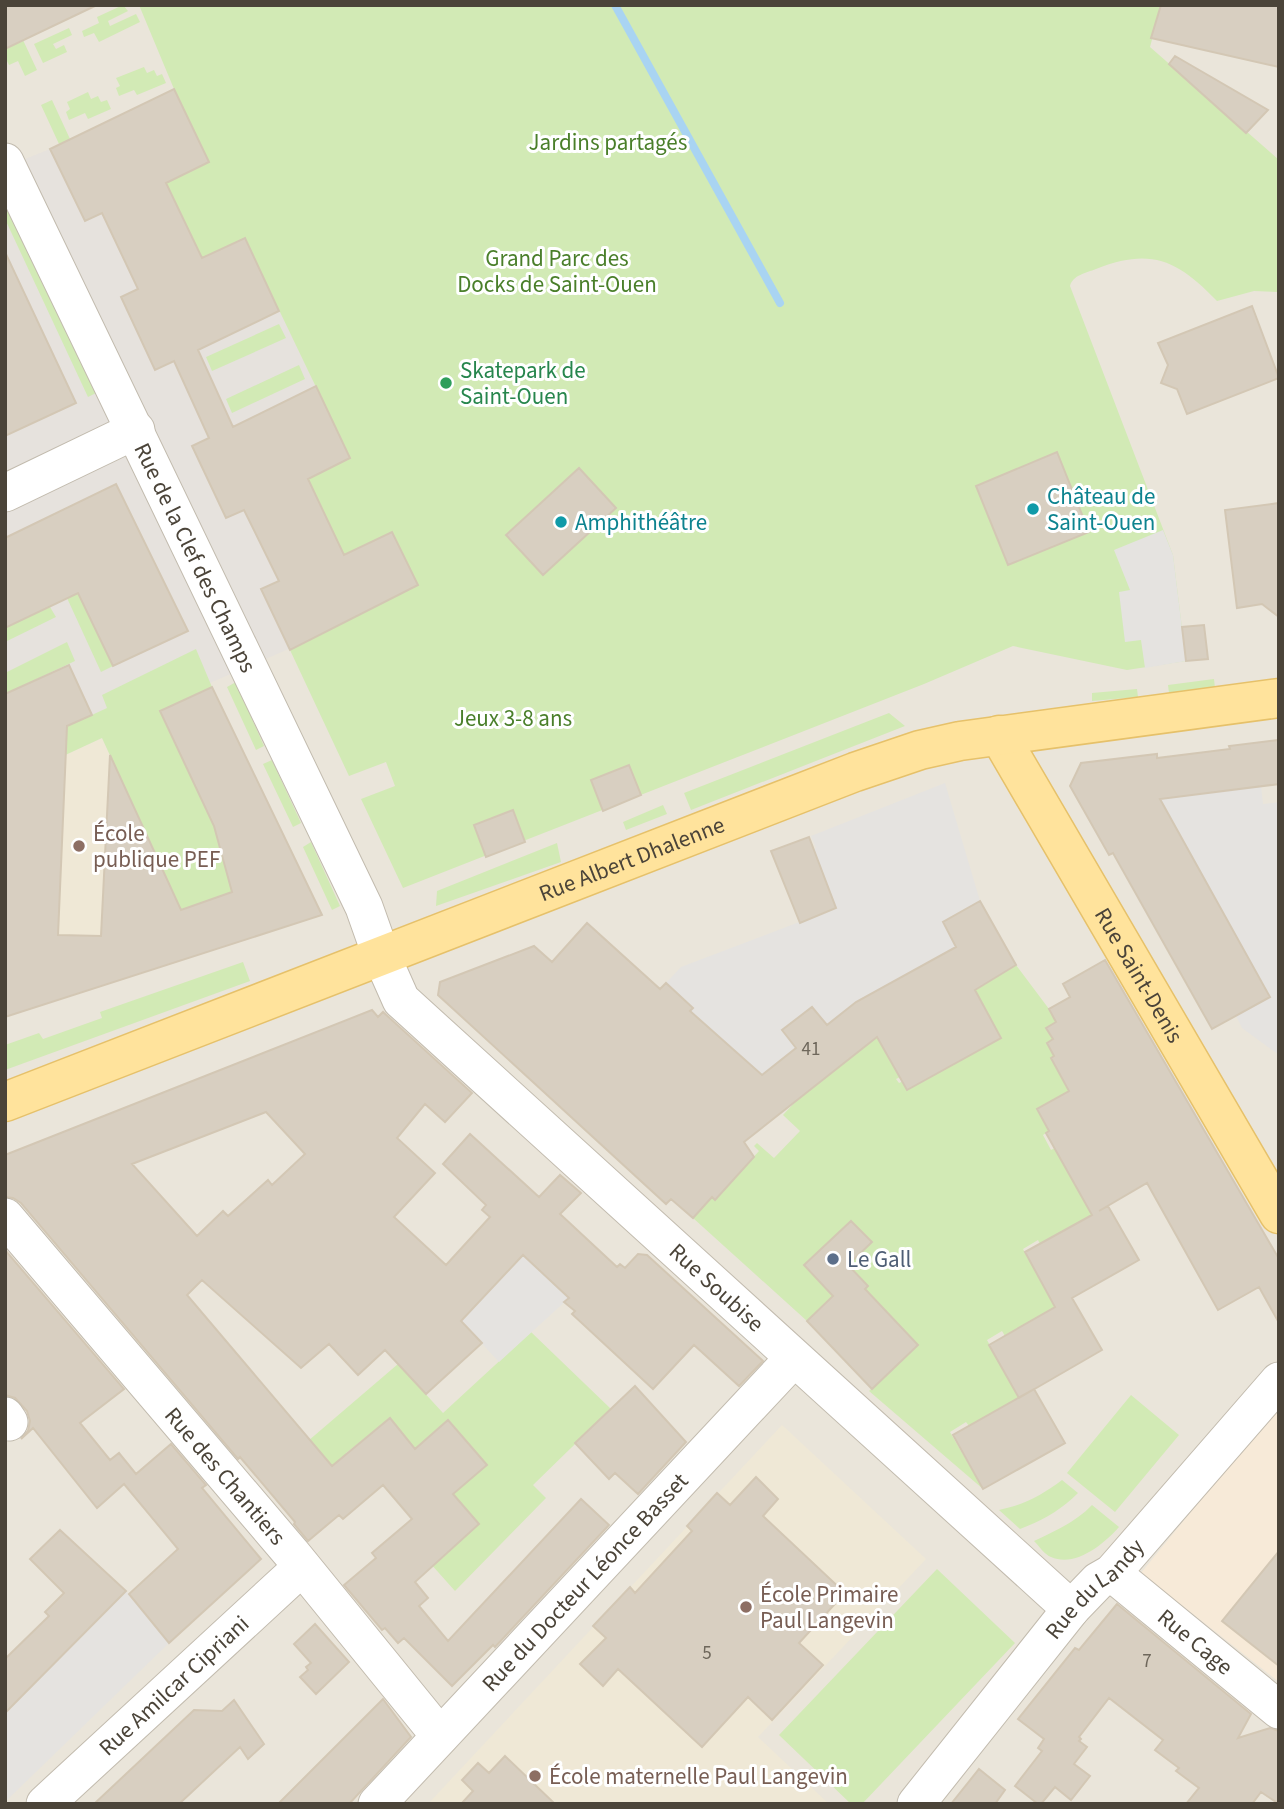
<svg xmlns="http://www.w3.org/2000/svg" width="1284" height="1809" font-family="'Source Sans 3',sans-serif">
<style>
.residential{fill:#eae5da}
.commercial{fill:#f7ead8}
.industrial{fill:#e6e2dd}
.education{fill:#efe8d6}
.green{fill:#d2eab5}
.parking{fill:#e5e3e0}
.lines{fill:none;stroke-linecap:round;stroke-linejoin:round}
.stream{stroke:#a9d4f2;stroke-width:8}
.building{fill:#d8cfc1;stroke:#d3c7b4;stroke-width:2;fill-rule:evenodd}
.minor-casing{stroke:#c2bbae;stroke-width:39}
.major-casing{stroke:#e6c16a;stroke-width:41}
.minor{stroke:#fff;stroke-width:37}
.major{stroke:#ffe39c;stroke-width:38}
.leisure-dot{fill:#2e9e5b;stroke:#fff;stroke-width:2.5}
.culture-dot{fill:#0f9aa8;stroke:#fff;stroke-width:2.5}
.education-dot{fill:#8d6e63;stroke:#fff;stroke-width:2.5}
.service-dot{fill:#5c6f8a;stroke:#fff;stroke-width:2.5}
.labels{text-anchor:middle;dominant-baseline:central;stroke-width:6;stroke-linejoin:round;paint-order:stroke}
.number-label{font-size:19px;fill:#6e675b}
.park-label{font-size:23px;fill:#4a7f2a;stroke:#fff}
.leisure-label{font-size:23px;fill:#27864d;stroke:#fff;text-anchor:start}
.culture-label{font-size:23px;fill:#0d838f;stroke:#fff;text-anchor:start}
.street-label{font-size:23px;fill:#4b4439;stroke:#fff}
.education-label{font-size:23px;fill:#785e54;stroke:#fff;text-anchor:start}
.service-label{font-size:23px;fill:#4e5e75;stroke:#fff;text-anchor:start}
</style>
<rect width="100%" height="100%" fill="#f6f3ec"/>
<path class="residential" d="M 5,5 L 1279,5 L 1279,1804 L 5,1804 Z"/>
<path class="commercial" d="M 1279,1404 L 1279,1682 L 1141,1573 Z"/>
<path class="industrial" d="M 174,89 L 350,458 L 392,532 L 418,585 L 307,641 L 5,772 L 5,167 L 50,149 Z"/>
<path class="education" d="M 102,738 L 202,954 L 5,1017 L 5,783 Z
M 782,1425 L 926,1559 L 758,1737 L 829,1804 L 428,1804 Z"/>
<path class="green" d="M 123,5 L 128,11 L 108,21 L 110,26 L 136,14 L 140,22 L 99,42 L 94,33 L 84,37 L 82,31 L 99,23 L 97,17 Z
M 139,5 L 1161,5 L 1150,47 L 1279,160 L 1279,292 L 1254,291 L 1217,301 C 1178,261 1152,247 1096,269 C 1086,273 1073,275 1070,286 L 1173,555 L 1186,661 L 1127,670 L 1013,646 L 924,684 L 403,888 L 361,799 L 395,786 L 386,762 L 349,776 L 290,650 L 418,585 L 392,532 L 344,555 L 308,479 L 350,458 L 245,239 L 202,258 L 166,183 L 209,162 L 174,89 Z
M 69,28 L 72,35 L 53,44 L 56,49 L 64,45 L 67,52 L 43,63 L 34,44 Z
M 23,40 L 37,70 L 25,76 L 18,61 L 9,65 L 5,57 L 5,49 Z
M 144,67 L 147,73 L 154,70 L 157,76 L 162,74 L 166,83 L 137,95 L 134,90 L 119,96 L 116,88 L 120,86 L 116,78 Z
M 88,92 L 91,99 L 98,96 L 101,102 L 107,100 L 111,109 L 88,119 L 85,113 L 69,120 L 66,112 L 70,109 L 67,102 Z
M 52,100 L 70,139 L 59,144 L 41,105 Z
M 5,197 L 96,393 L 88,397 L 5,219 Z
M 279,324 L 286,338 L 212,371 L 206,357 Z
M 299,365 L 305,379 L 232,413 L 226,399 Z
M 78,593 L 113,666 L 101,672 L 67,598 Z
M 50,607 L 56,617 L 5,642 L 5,628 Z
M 67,642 L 75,661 L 5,694 L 5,673 Z
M 196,649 L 212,687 L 160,712 L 214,826 L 232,892 L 181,910 L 102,738 L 5,783 L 5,755 L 107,708 L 102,695 Z
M 1214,679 L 1215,688 L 1169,693 L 1168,685 Z
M 236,682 L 264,746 L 256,750 L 227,687 Z
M 1137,689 L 1138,697 L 1092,701 L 1092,693 Z
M 889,713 L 905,726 L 691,810 L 684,793 Z
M 272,760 L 301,823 L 293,827 L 263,764 Z
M 663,805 L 667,814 L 626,830 L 623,822 Z
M 311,842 L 340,906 L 332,910 L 303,847 Z
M 557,843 L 561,862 L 436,906 L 437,891 Z
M 243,962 L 250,981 L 5,1070 L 5,1045 L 39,1033 L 43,1039 L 102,1018 L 100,1012 Z
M 1016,965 L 1049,1009 L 1056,1022 L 1046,1028 L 1053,1039 L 1047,1043 L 1054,1056 L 1051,1058 L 1057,1070 L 1086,1074 L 1049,1131 L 1043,1135 L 1051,1150 L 1055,1148 L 1092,1215 L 1040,1244 L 1038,1240 L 1023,1249 L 1055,1307 L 1005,1336 L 1002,1331 L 987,1340 L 1019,1398 L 969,1426 L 966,1422 L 950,1432 L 983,1489 L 869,1391 L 918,1345 L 865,1289 L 868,1286 L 845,1268 L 871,1240 L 851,1221 L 805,1265 L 837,1292 L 807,1321 L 693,1218 L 712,1197 L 715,1199 L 759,1151 L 754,1146 L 757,1143 L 774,1158 L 800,1131 L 783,1115 L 796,1101 L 877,1037 L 900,1077 L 896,1079 L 899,1083 L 1001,1037 L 986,1011 L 971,993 Z
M 531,1332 L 611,1409 L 533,1485 L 546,1498 L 455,1591 L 430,1563 L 438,1562 L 450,1551 L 453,1494 L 486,1465 L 449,1420 L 415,1449 L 389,1419 L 346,1453 L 349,1457 L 323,1479 L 301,1447 L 398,1364 L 443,1413 Z
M 1131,1395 L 1179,1435 L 1115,1512 L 1067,1473 Z
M 1062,1480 L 1078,1493 C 1060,1511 1043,1520 1020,1529 L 999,1510 C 1024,1505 1042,1495 1062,1480 Z
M 1092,1505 L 1119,1527 C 1104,1544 1075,1568 1051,1557 C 1045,1555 1039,1546 1034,1541 C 1055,1531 1076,1522 1092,1505 Z
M 937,1569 L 1015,1643 L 862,1804 L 851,1804 L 779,1735 Z"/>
<path class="parking" d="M 1163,530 L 1173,555 L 1186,661 L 1145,668 L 1141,640 L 1125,642 L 1119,592 L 1130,590 L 1114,550 Z
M 945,783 L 980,901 L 943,922 L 956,947 L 856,1002 L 827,1025 L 812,1007 L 782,1030 L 796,1048 L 763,1076 L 694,1014 L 686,1016 L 693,1008 L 666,983 L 681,967 L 836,908 L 813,850 L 816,848 L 811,836 Z
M 1261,786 L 1263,804 L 1279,802 L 1279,1055 L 1242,1028 L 1236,1016 L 1269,997 L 1117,794 L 1163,799 Z
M 523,1255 L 569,1298 L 499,1362 L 461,1321 Z
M 126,1591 L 169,1643 L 5,1802 L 5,1713 Z"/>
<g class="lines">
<path class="stream" d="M 615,5 L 780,303"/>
</g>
<path class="building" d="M 5,5 L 97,5 L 5,49 Z
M 1161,5 L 1279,5 L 1279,67 L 1151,38 Z
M 1175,56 L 1268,110 L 1246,133 L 1169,64 Z
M 174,89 L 209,162 L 166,183 L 202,258 L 245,238 L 279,311 L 198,350 L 233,427 L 316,386 L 350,458 L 308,479 L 344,555 L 392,532 L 418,585 L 290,650 L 261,589 L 279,581 L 244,510 L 226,518 L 192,446 L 209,438 L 174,361 L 155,370 L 121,297 L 138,289 L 102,213 L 85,221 L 50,149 Z
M 5,252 L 76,403 L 5,436 Z
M 1252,306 L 1279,378 L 1187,414 L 1177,389 L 1161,383 L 1168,365 L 1158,343 Z
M 1057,452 L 1089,532 L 1008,565 L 976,486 Z
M 579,468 L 616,508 L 543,575 L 506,535 Z
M 116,484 L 188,631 L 113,666 L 78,593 L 5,628 L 5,538 Z
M 1279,503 L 1279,617 L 1262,604 L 1237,608 L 1225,510 Z
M 1204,625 L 1208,659 L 1186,661 L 1182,627 Z
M 69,665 L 92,715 L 67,726 L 58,935 L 101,936 L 110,755 L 181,910 L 232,892 L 214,826 L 160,711 L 212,687 L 322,915 L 5,1017 L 5,694 Z
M 1279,740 L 1279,784 L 1160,799 L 1270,997 L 1212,1029 L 1113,853 L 1109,855 L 1070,786 L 1081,763 L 1157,754 L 1157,758 L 1230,749 L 1229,746 Z
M 629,765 L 641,795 L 603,811 L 591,780 Z
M 513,810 L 525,842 L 486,857 L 474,825 Z
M 809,837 L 836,908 L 800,923 L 771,851 Z
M 980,901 L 1016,965 L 975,990 L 1001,1038 L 907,1090 L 877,1037 L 744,1142 L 754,1157 L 715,1200 L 712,1197 L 693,1218 L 671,1199 L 666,1204 L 438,995 L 440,982 L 534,946 L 552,962 L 587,923 L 660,989 L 666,983 L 693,1008 L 690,1011 L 762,1075 L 796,1048 L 782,1030 L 812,1007 L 827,1025 L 856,1002 L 956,947 L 943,922 Z
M 1105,960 L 1279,1259 L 1279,1323 L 1259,1287 L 1218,1310 L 1147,1183 L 1099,1211 L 1108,1206 L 1139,1260 L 1072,1298 L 1102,1350 L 1019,1398 L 989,1345 L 1055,1307 L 1025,1252 L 1092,1215 L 1046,1133 L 1049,1131 L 1037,1109 L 1069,1091 L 1051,1058 L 1054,1056 L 1047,1043 L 1053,1039 L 1046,1028 L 1056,1022 L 1049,1009 L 1070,997 L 1063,984 Z
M 372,1010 L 378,1017 L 383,1012 L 472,1093 L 445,1122 L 425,1104 L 397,1138 L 435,1173 L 394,1217 L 446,1265 L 490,1217 L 482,1210 L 486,1205 L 443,1164 L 470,1134 L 539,1197 L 560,1175 L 581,1193 L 560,1214 L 617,1267 L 620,1264 L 625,1268 L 638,1254 L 647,1255 L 763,1361 L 739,1386 L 694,1345 L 653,1389 L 572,1314 L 575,1311 L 564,1302 L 569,1298 L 523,1255 L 461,1321 L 482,1343 L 426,1394 L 385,1350 L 358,1375 L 329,1344 L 301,1368 L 202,1280 L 187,1295 L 332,1466 L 390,1418 L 415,1449 L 448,1420 L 487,1465 L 453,1494 L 479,1524 L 415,1582 L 428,1598 L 419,1606 L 448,1641 L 581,1499 L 609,1525 L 495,1647 L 493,1645 L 452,1686 L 404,1638 L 398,1643 L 385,1628 L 382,1630 L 344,1585 L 376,1558 L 372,1553 L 412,1519 L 383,1485 L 343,1519 L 339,1515 L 308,1541 L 294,1524 L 295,1522 L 240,1457 L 238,1459 L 21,1203 L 13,1198 L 5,1197 L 5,1155 ZM 266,1112 L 305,1154 L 272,1185 L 268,1180 L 228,1216 L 223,1211 L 197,1236 L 132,1164 Z
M 851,1221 L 872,1242 L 848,1265 L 868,1286 L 865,1289 L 918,1345 L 872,1389 L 807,1321 L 833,1296 L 804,1265 Z
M 5,1250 L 124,1389 L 80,1423 L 110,1460 L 119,1453 L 136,1474 L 171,1444 L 206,1485 L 202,1488 L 261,1559 L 169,1643 L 129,1594 L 178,1549 L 124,1484 L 97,1508 L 33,1428 L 21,1439 L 28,1431 L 30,1421 L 27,1411 L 15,1398 L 5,1395 Z
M 635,1386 L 686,1442 L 638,1494 L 615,1473 L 609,1479 L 575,1443 Z
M 1034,1389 L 1065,1443 L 983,1489 L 953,1435 Z
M 756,1477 L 778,1499 L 763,1516 L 845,1593 L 799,1643 L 823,1665 L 772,1720 L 748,1697 L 702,1747 L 618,1669 L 603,1686 L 580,1664 L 606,1638 L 593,1626 L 630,1587 L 635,1593 L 692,1531 L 687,1526 L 717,1493 L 730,1505 Z
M 60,1530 L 126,1591 L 5,1713 L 5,1659 L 49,1616 L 45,1612 L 64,1593 L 30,1559 Z
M 1279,1551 L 1279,1666 L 1222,1621 Z
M 1117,1604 L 1251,1714 L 1238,1738 L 1270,1728 L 1279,1731 L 1279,1804 L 1261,1792 L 1252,1804 L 1186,1804 L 1199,1788 L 1176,1771 L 1179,1768 L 1155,1750 L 1163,1740 L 1109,1698 L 1079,1737 L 1081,1739 L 1079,1741 L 1087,1747 L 1074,1764 L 1090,1776 L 1071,1800 L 1055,1787 L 1041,1804 L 1038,1804 L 1015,1786 L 1042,1751 L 1038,1748 L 1044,1739 L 1018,1719 L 1075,1648 L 1079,1650 Z
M 315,1624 L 349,1662 L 316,1694 L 300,1677 L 308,1670 L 306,1667 L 311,1663 L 294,1644 Z
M 383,1699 L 411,1737 L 349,1804 L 278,1804 Z
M 234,1700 L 264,1744 L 248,1759 L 240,1747 L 179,1804 L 94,1804 L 194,1710 L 222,1711 Z
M 505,1756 L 555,1804 L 461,1804 L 473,1791 L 462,1780 L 478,1763 L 489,1773 Z
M 979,1769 L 1005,1790 L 995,1804 L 951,1804 Z"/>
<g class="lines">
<g class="minor-casing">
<g id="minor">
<path id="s1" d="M 5,162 L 364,907 L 381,955 L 401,1000 L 1071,1609"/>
<path d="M 5,493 L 136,430"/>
<path id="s2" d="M 5,1217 L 292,1554 L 440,1736"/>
<path d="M 5,1416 L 9,1422"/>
<path id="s3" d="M 1112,1573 L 1279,1710"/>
<path id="s4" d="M 45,1804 L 302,1567"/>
<path id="s5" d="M 377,1804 L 793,1359"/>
<path id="s6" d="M 916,1804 L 1071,1609 L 1098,1581 L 1112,1573 L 1279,1381"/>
</g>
</g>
<g class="major-casing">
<g id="major">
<path id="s7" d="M 999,735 L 1279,1214"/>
<path id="s8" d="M 5,1102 L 855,772 L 920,750 L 960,741 L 1279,698"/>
</g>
</g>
<use href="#minor" class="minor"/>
<use href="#major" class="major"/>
</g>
<circle class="leisure-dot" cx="446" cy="383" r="7"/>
<g class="culture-dot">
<circle cx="1033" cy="509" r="7"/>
<circle cx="561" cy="522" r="7"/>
</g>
<g class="education-dot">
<circle cx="79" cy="846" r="7"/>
<circle cx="746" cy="1607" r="7"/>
<circle cx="535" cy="1776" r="7"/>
</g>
<circle class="service-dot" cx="833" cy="1259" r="7"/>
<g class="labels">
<g class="number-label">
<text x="811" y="1049">41</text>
<text x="707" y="1653">5</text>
<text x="1147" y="1661">7</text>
</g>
<g class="park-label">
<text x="608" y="142">Jardins partagés</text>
<text x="557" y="258">Grand Parc des<tspan x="557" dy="26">Docks de Saint-Ouen</tspan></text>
<text x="513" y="718">Jeux 3-8 ans</text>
</g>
<g class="leisure-label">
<text x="460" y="370">Skatepark de<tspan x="460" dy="26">Saint-Ouen</tspan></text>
</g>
<g class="culture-label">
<text x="1047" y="496">Château de<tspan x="1047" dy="26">Saint-Ouen</tspan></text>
<text x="575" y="522">Amphithéâtre</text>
</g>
<g class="street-label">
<text stroke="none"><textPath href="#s1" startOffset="439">Rue de la Clef des Champs</textPath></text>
<text stroke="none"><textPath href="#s8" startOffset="672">Rue Albert Dhalenne</textPath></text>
<text stroke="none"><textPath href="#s7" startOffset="278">Rue Saint-Denis</textPath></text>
<text stroke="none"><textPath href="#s1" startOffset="1354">Rue Soubise</textPath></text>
<text stroke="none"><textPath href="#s2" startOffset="340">Rue des Chantiers</textPath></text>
<text stroke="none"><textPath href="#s5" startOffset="304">Rue du Docteur Léonce Basset</textPath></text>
<text stroke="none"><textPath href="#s6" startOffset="280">Rue du Landy</textPath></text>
<text stroke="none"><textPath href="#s3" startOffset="108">Rue Cage</textPath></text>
<text stroke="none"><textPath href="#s4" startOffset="175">Rue Amilcar Cipriani</textPath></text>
</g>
<g class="education-label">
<text x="93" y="833">École<tspan x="93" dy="26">publique PEF</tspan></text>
<text x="760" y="1594">École Primaire<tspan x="760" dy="26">Paul Langevin</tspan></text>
<text x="549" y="1776">École maternelle Paul Langevin</text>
</g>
<g class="service-label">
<text x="847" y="1259">Le Gall</text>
</g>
</g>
<rect width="1284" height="1809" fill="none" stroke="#4b4439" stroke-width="14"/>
</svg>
